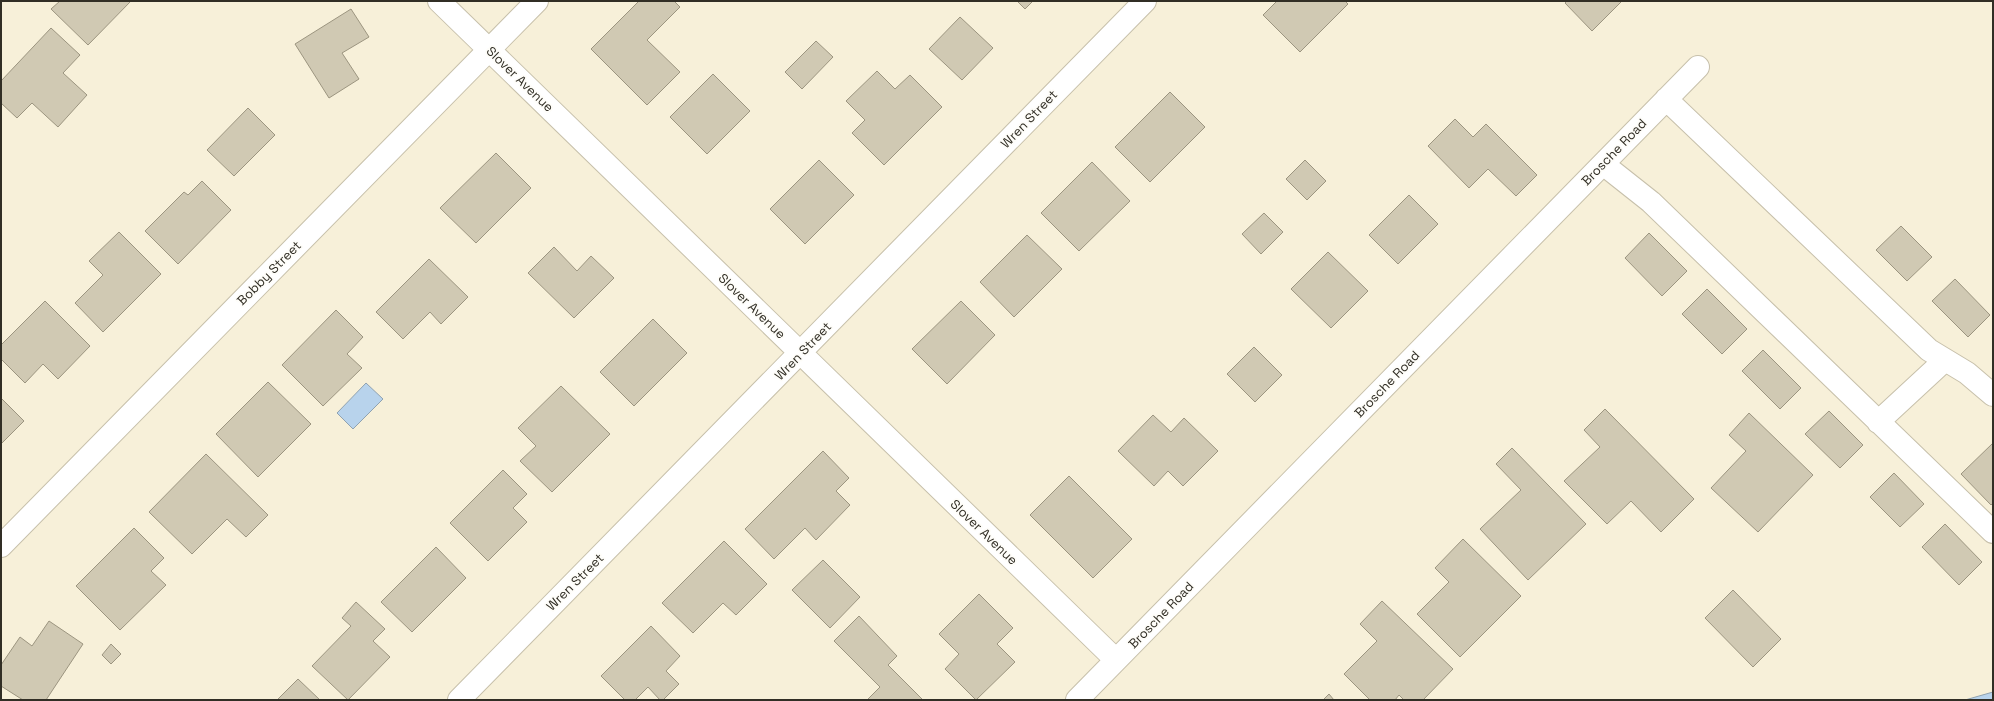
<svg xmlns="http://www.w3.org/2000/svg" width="1994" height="701" font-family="'Space Grotesk',sans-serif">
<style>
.water{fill:#b8d3ec;stroke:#90a2b0}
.building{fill:#d0c9b3;stroke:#9c9580}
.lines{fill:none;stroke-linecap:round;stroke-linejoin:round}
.street-casing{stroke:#c7c0ab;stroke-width:24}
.street{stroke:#fff;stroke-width:22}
.labels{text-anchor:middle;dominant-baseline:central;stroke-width:3.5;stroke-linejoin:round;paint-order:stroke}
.street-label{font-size:13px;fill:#312e25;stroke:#fefdf9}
</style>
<rect width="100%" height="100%" fill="#f7f0d9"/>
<path class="water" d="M 366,383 L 383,399 L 353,429 L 337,413 Z
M 1993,692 L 1993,700 L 1965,700 Z"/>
<path class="building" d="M 60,1 L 131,1 L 88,45 L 51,9 Z
M 639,1 L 674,1 L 680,7 L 647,40 L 680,72 L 647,105 L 591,49 Z
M 1017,1 L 1033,1 L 1025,9 Z
M 1277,1 L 1345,1 L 1348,4 L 1300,52 L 1263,15 Z
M 1567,1 L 1622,1 L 1592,31 L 1565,3 Z
M 351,9 L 369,37 L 342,53 L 359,79 L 329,98 L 295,44 Z
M 960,17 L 993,48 L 962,80 L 929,49 Z
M 51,28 L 80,55 L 63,73 L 87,95 L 58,127 L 32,103 L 17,118 L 1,103 L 1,81 Z
M 816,41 L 833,57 L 802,89 L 785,72 Z
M 877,71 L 895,89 L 910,75 L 942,107 L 884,165 L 852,133 L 865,120 L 846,101 Z
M 713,74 L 750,111 L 707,154 L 670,117 Z
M 1170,92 L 1205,127 L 1150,182 L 1115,147 Z
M 248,108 L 275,135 L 234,176 L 207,150 Z
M 1455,119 L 1473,137 L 1486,124 L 1537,175 L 1516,196 L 1488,169 L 1469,188 L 1428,146 Z
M 496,153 L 531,188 L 476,243 L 440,208 Z
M 819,160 L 854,195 L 805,244 L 770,209 Z
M 1305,160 L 1326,181 L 1307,200 L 1286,179 Z
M 1092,162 L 1130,201 L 1079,251 L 1041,213 Z
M 202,181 L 231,210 L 178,264 L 145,231 L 184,192 L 188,195 Z
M 1409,195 L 1438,224 L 1398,264 L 1369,235 Z
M 1264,213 L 1283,232 L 1261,254 L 1242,234 Z
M 1901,226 L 1932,257 L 1907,281 L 1876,250 Z
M 119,232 L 161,274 L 103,332 L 75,303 L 103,275 L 89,261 Z
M 1649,233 L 1687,271 L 1662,296 L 1625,258 Z
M 1027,235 L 1062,269 L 1014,317 L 980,282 Z
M 554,247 L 577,271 L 591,256 L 614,278 L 574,318 L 528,273 Z
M 1328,252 L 1368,291 L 1331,328 L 1291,289 Z
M 429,259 L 468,297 L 441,324 L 430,312 L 403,339 L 376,312 Z
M 1955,279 L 1990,315 L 1968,337 L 1932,301 Z
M 1707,289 L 1747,329 L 1722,354 L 1682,314 Z
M 45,301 L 90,346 L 58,379 L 43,364 L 25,383 L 1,359 L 1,345 Z
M 961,301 L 995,335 L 947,384 L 912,349 Z
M 336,310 L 363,337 L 347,354 L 362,368 L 323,406 L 282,365 Z
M 653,319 L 687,353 L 634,406 L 600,372 Z
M 1254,347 L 1282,375 L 1255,402 L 1227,374 Z
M 1763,350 L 1801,388 L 1780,409 L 1742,371 Z
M 268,382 L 311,424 L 258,477 L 216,434 Z
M 561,386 L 610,434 L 552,492 L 520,461 L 536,446 L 518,428 Z
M 1,398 L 24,421 L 1,444 Z
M 1605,409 L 1694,499 L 1661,532 L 1631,501 L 1607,524 L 1564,481 L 1600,447 L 1584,430 Z
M 1829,411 L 1863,445 L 1840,468 L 1805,434 Z
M 1749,413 L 1813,475 L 1758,532 L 1711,488 L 1746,451 L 1729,435 Z
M 1153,415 L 1171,432 L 1184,418 L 1218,451 L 1183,486 L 1168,471 L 1154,486 L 1118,451 Z
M 1993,443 L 1993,503 L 1991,505 L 1961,474 Z
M 1512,448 L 1586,524 L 1528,580 L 1480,529 L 1521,490 L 1496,464 Z
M 823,451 L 849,478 L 836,491 L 850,505 L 816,540 L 805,528 L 774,559 L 745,529 Z
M 206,454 L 268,515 L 246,537 L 227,519 L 192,554 L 149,512 Z
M 503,470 L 527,494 L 513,508 L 527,522 L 488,561 L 450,523 Z
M 1894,473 L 1924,504 L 1900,527 L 1870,497 Z
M 1069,476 L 1132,539 L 1093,578 L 1030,515 Z
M 1945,524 L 1982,562 L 1959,585 L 1922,547 Z
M 134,528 L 164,558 L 151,571 L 166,585 L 120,630 L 76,586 Z
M 1463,539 L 1521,596 L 1460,657 L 1417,614 L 1449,582 L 1435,568 Z
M 724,541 L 767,584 L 736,615 L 723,603 L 693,633 L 662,603 Z
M 436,547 L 466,578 L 412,632 L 381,602 Z
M 823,560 L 860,597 L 830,628 L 792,590 Z
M 1733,590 L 1781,639 L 1753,667 L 1705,618 Z
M 979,594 L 1013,628 L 997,644 L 1015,662 L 976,700 L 945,669 L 959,654 L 939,634 Z
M 1382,601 L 1453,669 L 1423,700 L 1404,700 L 1399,695 L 1395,700 L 1370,700 L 1344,674 L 1377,641 L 1360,624 Z
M 356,602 L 385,629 L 373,641 L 390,657 L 348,700 L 312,666 L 351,626 L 342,618 Z
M 859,616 L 897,656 L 888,665 L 923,700 L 867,700 L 880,687 L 834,641 Z
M 49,621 L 83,644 L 46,700 L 23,700 L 1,686 L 1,665 L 20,637 L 32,646 Z
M 651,626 L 680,656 L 666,671 L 679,684 L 663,700 L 660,700 L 648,687 L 635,700 L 625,700 L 601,676 Z
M 111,644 L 121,654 L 111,664 L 102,655 Z
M 298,679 L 320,700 L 277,700 Z
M 1329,694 L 1334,700 L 1323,700 Z"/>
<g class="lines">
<g class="street-casing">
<path id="street" d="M 439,1 L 1116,660
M 1666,99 L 1929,350 L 1967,373 L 1993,395
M 1603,164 L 1651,202 L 1993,532
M 1878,422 L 1945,360
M 1,546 L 537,1
M 459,700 L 1145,1
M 1077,700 L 1698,67"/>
</g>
<use href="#street" class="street"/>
</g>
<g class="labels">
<g class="street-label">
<text transform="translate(520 79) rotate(44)">Slover Avenue</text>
<text transform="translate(1029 119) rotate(-46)">Wren Street</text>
<text transform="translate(1614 152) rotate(-46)">Brosche Road</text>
<text transform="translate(269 273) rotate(-45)">Bobby Street</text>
<text transform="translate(752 306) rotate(44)">Slover Avenue</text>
<text transform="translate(803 351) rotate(-46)">Wren Street</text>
<text transform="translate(1387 384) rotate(-46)">Brosche Road</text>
<text transform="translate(984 532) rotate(44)">Slover Avenue</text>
<text transform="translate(575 582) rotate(-45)">Wren Street</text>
<text transform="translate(1161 615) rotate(-46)">Brosche Road</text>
</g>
</g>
<rect width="1994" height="701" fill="none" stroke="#312e25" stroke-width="4"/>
</svg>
